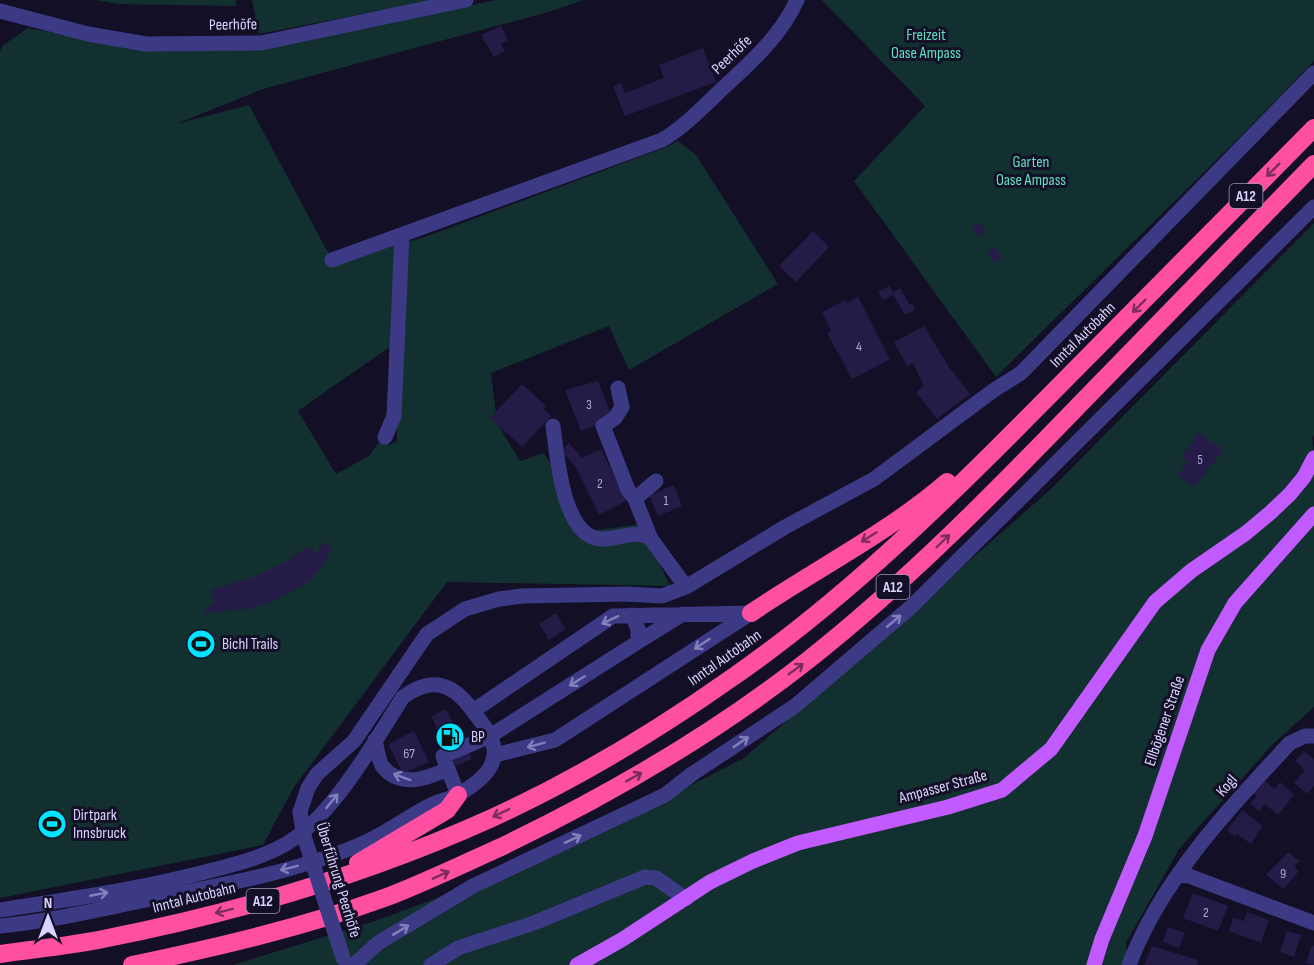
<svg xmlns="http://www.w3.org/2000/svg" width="1314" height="965" font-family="'Sofia Sans Condensed',sans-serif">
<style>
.green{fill:#12302f;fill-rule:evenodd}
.building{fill:#241b47}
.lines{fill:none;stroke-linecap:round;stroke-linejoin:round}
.minor{stroke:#3d3a85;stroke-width:15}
.major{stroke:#c25bff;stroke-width:15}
.highway{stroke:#ff4fa3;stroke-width:18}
.minor-bridge{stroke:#3d3a85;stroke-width:15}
.oneway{stroke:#7d2c5e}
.oneway2{stroke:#837fbc}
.labels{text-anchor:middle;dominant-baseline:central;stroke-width:6;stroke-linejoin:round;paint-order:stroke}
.number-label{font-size:14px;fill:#aca6d1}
.shield{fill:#130f26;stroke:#9e99be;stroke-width:1.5}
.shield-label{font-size:15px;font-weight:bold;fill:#d9d4ff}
.street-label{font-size:16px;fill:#d9d4ff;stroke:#130f26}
.park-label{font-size:16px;fill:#5fe0c0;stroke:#130f26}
.poi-label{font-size:16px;fill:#d9d4ff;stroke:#130f26;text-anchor:start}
</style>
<rect width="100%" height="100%" fill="#130f26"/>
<path class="green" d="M 95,0 L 236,0 L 236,6 L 117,4 Z
M 252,0 L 434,0 L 259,34 Z
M 496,0 L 583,0 L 552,11 L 263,89 L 176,124 L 249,105 L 332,260 L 422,238 L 664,148 L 678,141 L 696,155 L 778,284 L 629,370 L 609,326 L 491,373 L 497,423 L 520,461 L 544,453 L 589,531 L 641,524 L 670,586 L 447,582 L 294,787 L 263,845 L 0,898 L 0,51 L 3,45 L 28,28 L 146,50 L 261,48 ZM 388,348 L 398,361 L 397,441 L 389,445 L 388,429 L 369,456 L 336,474 L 298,411 Z
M 822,0 L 1314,0 L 1314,61 L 1246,131 L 996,377 L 854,181 L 925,106 Z
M 1314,223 L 1314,435 L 1312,439 L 1314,451 L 1314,707 L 1272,745 L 1179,849 L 1126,943 L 1127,965 L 233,965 L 381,919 L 550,855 L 610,827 L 744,758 L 1051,489 Z"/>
<path class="building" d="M 501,26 L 508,40 L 501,44 L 505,51 L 494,57 L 481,35 Z
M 703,48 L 716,82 L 625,116 L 613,86 L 621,83 L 625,93 L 664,78 L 659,65 Z
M 979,223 L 986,230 L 979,237 L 972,229 Z
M 813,231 L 829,247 L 796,282 L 779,266 Z
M 994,247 L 1002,257 L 995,263 L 987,253 Z
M 889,286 L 893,292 L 900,288 L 910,305 L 913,304 L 915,308 L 913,311 L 905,315 L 893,295 L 883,300 L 878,292 Z
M 858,297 L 890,359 L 852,379 L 827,333 L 831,331 L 822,312 L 846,300 L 847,303 Z
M 924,326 L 949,367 L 970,394 L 937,419 L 916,392 L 924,386 L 913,363 L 907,366 L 894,342 Z
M 598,381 L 613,419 L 581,431 L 565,390 Z
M 522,384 L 546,406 L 543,409 L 551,416 L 522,447 L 490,418 Z
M 1199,432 L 1223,450 L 1194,487 L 1178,475 L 1188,462 L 1181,457 Z
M 569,443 L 582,458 L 601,449 L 626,501 L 599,515 L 575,466 L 561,451 Z
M 674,485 L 682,506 L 658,516 L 649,495 Z
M 322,542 L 332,548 L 323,566 L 310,581 L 280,598 L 253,608 L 206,613 L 206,607 L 214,603 L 211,590 L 254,577 L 285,562 L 309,546 L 316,555 Z
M 556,613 L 566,629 L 549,640 L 539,624 Z
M 446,709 L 472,759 L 456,766 L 431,716 Z
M 414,731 L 429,762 L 403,774 L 388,744 Z
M 1304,751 L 1314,759 L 1314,786 L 1307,794 L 1294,783 L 1305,770 L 1295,761 Z
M 1264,780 L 1274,789 L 1280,782 L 1294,795 L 1278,815 L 1265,804 L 1259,811 L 1250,803 L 1257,796 L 1253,793 Z
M 1242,810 L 1263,826 L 1251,844 L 1237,834 L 1235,837 L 1227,830 Z
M 1288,852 L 1299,861 L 1294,867 L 1299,871 L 1284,889 L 1266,875 Z
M 1193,893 L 1228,906 L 1218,931 L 1183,918 Z
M 1247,912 L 1269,920 L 1261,943 L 1229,931 L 1233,918 L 1244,921 Z
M 1168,927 L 1185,933 L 1179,948 L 1163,942 Z
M 1287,931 L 1301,935 L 1294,957 L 1280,952 Z
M 1312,945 L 1314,946 L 1314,965 L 1306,963 Z
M 1152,946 L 1198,960 L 1197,965 L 1144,965 Z"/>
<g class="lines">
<path class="minor" d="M 0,11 L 88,34 L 146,44 L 261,43 L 466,0
M 332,260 L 662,140 C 685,126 703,107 722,89 C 751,62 781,36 797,0
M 618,388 L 622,407 L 615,418 L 603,426 L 628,490 L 635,499 L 651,539
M 553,426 C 557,454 562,537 601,539 C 618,540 636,528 651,539 L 686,587
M 385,437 L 394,416 L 402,235
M 635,499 L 656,481
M 638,642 L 683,614
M 375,740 C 377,748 378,761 383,767 C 401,789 428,778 448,769
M 495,755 L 555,740 L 751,613
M 458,795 L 443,756 L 490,736 L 638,642 L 638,629 L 632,615
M 300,812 L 308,788 L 317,774 L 354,741 L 427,634 L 465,609 L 499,599 L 522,596 L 626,594 L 662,596 L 686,587 L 785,527 L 874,479 L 994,390 L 1021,373 L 1314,73
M 1179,875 L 1189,876 L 1314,923
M 0,910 C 66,900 132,890 197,874 C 231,865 267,858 295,838 C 337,808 375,741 403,697 C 432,676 453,683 473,711
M 0,926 C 52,921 105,908 156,898 C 227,884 300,871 366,842 C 390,831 410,815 433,804 C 441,800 451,799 459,794 C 473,786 493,772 494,755 C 496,739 482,723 473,711 L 613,616 L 751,613
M 354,965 L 378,943 L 473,886 L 665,795 L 692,774 L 795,706 L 912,606 L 1314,207
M 431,965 L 458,948 L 534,923 L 645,877 L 656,878 L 686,899
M 1129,965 C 1161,880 1229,808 1290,743 L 1305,736 L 1314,736"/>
<path class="major" d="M 577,965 L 623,939 L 710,882 L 753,861 L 798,843 L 948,807 L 1002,790 L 1051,749 L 1155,602 L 1191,571 L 1246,533 L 1270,513 L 1290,494 L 1304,477 L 1314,458
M 1094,965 L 1102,939 L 1145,836 L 1208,650 L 1235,603 L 1314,514"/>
<path class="highway" d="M 751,613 C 816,569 888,533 947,482
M 358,863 L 447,810 L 458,795
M 0,954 C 34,949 69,946 103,939 C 236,913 368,874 492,818 C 575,780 658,730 733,677 C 847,598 947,499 1044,401 C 1134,311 1224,219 1314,128
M 132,965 C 218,947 304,927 387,897 C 426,882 463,864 501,847 C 609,795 713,735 807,661 C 907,582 996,491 1084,400 C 1161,321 1237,242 1314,164"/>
<path class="minor-bridge" d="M 300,812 L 304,836 L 343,958"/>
</g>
<defs><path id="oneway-shaft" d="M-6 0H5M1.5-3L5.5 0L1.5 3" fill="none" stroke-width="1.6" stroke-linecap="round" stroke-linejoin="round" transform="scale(1.5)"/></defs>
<g class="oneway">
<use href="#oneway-shaft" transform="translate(1273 170) rotate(135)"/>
<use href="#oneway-shaft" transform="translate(1139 306) rotate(135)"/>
<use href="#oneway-shaft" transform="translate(869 537) rotate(148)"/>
<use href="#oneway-shaft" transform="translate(943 541) rotate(-44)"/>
<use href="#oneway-shaft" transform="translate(796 669) rotate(-36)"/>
<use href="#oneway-shaft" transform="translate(634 777) rotate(-29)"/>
<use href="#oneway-shaft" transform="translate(501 813) rotate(154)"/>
<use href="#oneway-shaft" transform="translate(441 875) rotate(-24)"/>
<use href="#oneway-shaft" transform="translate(224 911) rotate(166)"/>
</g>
<g class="oneway2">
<use href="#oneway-shaft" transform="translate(610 620) rotate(155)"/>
<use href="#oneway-shaft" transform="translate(894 621) rotate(-40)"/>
<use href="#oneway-shaft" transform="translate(702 644) rotate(147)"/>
<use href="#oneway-shaft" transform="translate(577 681) rotate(148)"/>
<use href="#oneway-shaft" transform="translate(741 742) rotate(-34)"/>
<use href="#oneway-shaft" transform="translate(536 745) rotate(165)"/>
<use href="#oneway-shaft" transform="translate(402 777) rotate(-160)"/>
<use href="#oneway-shaft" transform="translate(332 801) rotate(-51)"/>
<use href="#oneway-shaft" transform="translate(573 839) rotate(-25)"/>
<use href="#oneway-shaft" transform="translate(289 868) rotate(166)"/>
<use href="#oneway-shaft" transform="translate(99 894) rotate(-11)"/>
<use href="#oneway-shaft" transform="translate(401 930) rotate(-31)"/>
</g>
<defs>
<g id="stadium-disc" transform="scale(1.5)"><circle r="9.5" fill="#00e5ff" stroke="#130f26"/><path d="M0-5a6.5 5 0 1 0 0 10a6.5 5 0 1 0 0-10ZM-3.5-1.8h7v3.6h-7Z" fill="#111"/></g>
<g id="fuel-disc" transform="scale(1.5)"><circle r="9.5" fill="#00e5ff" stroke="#130f26"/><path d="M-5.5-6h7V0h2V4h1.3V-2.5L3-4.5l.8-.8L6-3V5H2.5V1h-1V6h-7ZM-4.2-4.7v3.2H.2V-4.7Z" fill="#111"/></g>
</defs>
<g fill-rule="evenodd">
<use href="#stadium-disc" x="201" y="644"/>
<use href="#fuel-disc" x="450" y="737"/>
<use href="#stadium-disc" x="52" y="824"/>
</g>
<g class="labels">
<g class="number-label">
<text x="859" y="346">4</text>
<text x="589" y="404">3</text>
<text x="1200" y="459">5</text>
<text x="600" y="483">2</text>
<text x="666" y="500">1</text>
<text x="409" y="753">67</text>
<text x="1283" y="873">9</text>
<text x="1206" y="912">2</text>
</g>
<g class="shield">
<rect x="1229.5" y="184" width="33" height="24" rx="4.5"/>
<rect x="876.5" y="575" width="33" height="24" rx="4.5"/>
<rect x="246.5" y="889" width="33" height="24" rx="4.5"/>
</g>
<g class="shield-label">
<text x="1246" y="196">A12</text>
<text x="893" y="587">A12</text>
<text x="263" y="901">A12</text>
</g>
<g class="street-label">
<text transform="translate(233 25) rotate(-1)">Peerhöfe</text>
<text transform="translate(732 55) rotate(-44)">Peerhöfe</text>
<text transform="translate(1083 335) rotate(-45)">Inntal Autobahn</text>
<text transform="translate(725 658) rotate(-35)">Inntal Autobahn</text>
<text transform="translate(1165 721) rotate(-71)">Ellbögener Straße</text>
<text transform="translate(1227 786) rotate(-49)">Kogl</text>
<text transform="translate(943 787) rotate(-15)">Ampasser Straße</text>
<text transform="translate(338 880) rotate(73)">Überführung Peerhöfe</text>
<text transform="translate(194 898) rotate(-14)">Inntal Autobahn</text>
</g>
<g class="park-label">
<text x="926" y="35">Freizeit<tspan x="926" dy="18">Oase Ampass</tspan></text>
<text x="1031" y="162">Garten<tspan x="1031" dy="18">Oase Ampass</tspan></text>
</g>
<g class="poi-label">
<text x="222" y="644">Bichl Trails</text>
<text x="471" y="737">BP</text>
<text x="73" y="815">Dirtpark<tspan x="73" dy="18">Innsbruck</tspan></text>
</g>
</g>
<g transform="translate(48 917)" stroke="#130f26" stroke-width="4.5" paint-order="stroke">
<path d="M0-4.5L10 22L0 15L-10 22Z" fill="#d9d4ff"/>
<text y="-9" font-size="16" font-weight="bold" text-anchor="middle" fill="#d9d4ff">N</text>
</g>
</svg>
